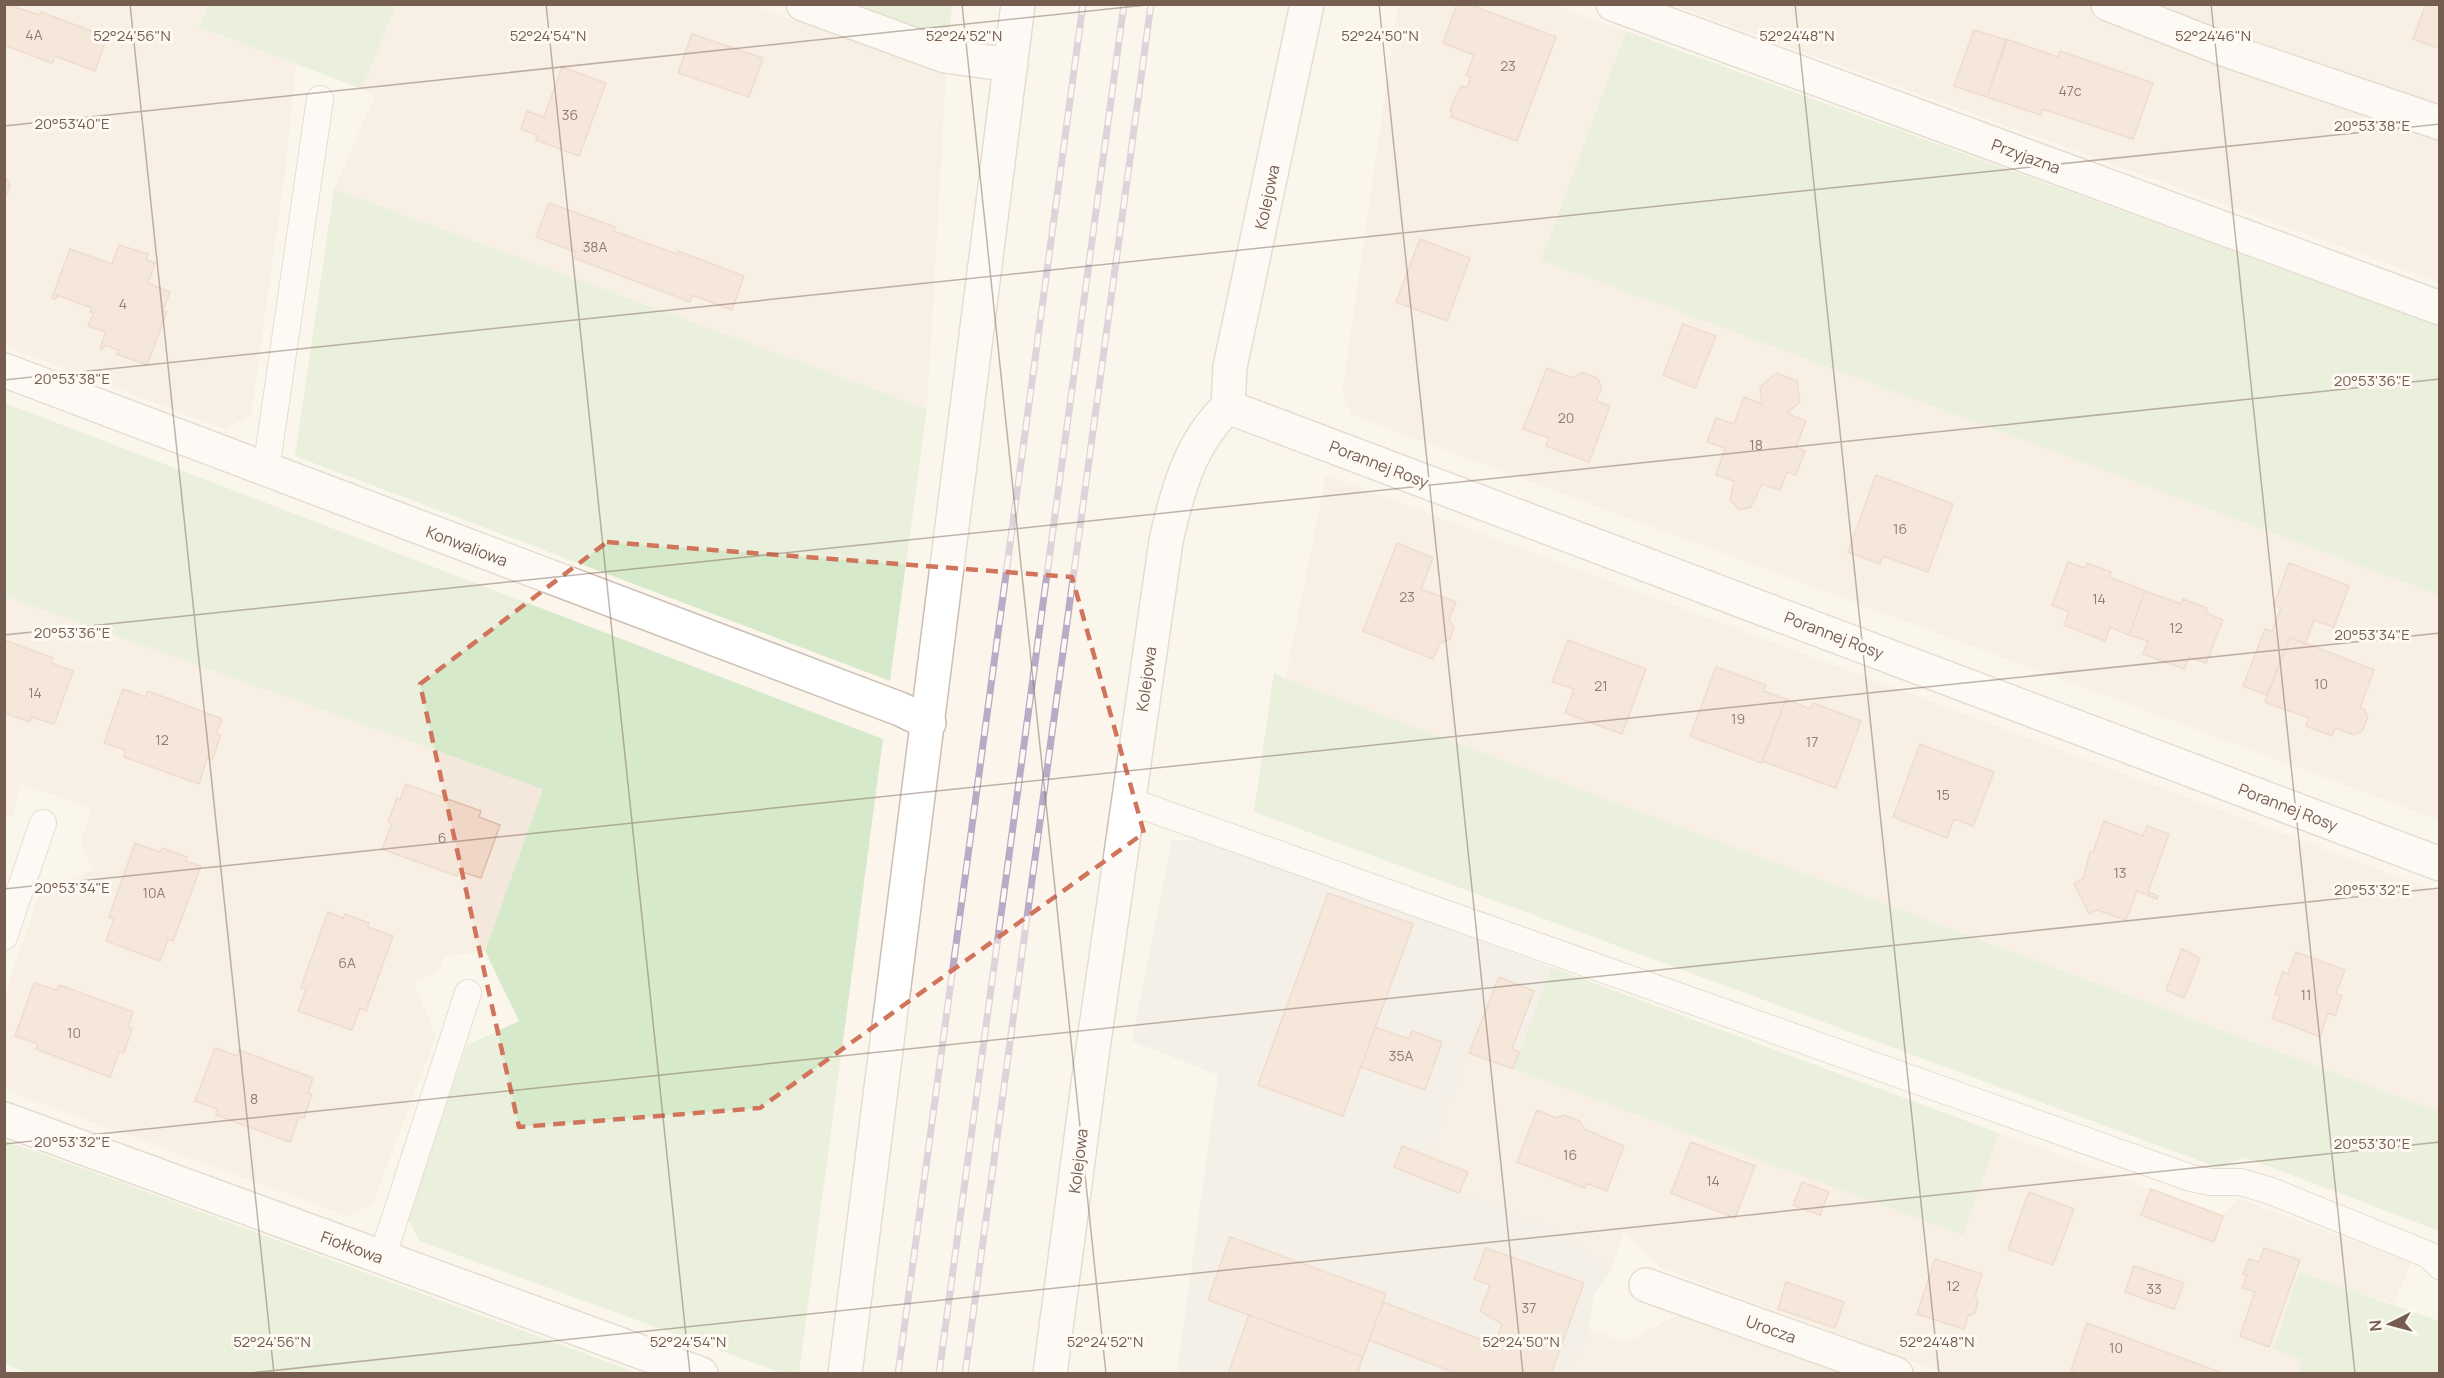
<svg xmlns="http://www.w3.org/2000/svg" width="2444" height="1378" font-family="Manrope,sans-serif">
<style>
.residential{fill:#f3e8db}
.industrial{fill:#ebe6e1}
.green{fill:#d7e9cb}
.building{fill:#efd6c6;stroke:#e0bda7;stroke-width:1.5}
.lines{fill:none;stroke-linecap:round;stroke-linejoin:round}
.service-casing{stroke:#cdbeb2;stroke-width:28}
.minor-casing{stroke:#cdbeb2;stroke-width:36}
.service{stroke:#fff;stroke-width:26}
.minor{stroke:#fff;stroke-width:33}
.rail-casing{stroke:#b9aac6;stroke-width:7}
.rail{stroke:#fef9f3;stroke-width:4.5;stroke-dasharray:14;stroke-linecap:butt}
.marked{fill:none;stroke:#d0755b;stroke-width:4.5;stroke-dasharray:12 8;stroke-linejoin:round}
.ticks{fill:none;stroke:#755d50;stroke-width:1.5;stroke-opacity:0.45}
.labels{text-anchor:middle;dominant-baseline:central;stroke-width:6;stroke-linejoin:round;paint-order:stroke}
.number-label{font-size:14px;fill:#947b6e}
.street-label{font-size:16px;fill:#755d50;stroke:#fef9f3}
.ticks-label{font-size:15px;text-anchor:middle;fill:#755d50;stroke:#fef9f3;stroke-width:6;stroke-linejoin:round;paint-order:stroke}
</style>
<rect width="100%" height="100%" fill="#fbf5ec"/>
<path class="residential" d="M 4,5 L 208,5 L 200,28 L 296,64 L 285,171 L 251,415 L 224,429 L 5,346 Z
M 396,5 L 753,5 L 946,76 L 927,409 L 334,189 L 375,96 L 362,89 Z
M 1398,5 L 1554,5 L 1626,31 L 1541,260 L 2439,595 L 2439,820 L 1352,415 L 1342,393 Z
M 1673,5 L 2439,5 L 2439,283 L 2414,273 Z
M 1326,475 L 2439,892 L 2439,1112 L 1285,679 Z
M 5,596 L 543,789 L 485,951 L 444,957 L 438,972 L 414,983 L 436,1036 L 372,1205 L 348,1216 L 5,1090 L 5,993 L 40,892 L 93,870 L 80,843 L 92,808 L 21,784 L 12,816 L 5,819 Z
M 1469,1053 L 1962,1234 L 1999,1133 L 2223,1216 L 2238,1198 L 2411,1263 L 2394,1304 L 2299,1272 L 2273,1349 L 2302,1360 L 2297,1373 L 1944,1373 L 1661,1268 L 1624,1232 L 1611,1271 L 1568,1234 L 1394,1167 L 1402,1146 L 1433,1157 Z
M 1681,1313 L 1848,1374 L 1573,1374 L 1589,1329 L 1626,1342 Z"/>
<path class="industrial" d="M 1172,840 L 1212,841 L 1551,967 L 1513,1069 L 1469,1053 L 1432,1158 L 1402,1147 L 1395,1167 L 1568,1234 L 1611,1271 L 1594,1294 L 1589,1329 L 1573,1373 L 1177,1373 L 1218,1075 L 1132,1041 Z"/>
<path class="green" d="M 208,5 L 208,4 L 396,5 L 362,89 L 199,27 Z
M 843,5 L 952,5 L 949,42 Z
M 1626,31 L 2439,326 L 2439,595 L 1541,260 Z
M 334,189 L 927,409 L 890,681 L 295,456 Z
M 5,403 L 883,739 L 799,1373 L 782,1373 L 419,1241 L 406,1213 L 467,1045 L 519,1021 L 485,951 L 543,789 L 5,596 Z
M 1274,672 L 1286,679 L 2439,1112 L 2439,1231 L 2244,1157 L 2219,1168 L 1254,812 Z
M 1551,967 L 1999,1133 L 1963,1235 L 1513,1069 Z
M 5,1141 L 82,1168 L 637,1373 L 30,1374 L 5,1364 Z
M 2299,1272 L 2439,1321 L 2439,1373 L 2297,1373 L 2302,1360 L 2273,1349 Z"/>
<path class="building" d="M 4,4 L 40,15 L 41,12 L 107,37 L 95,71 L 55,56 L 52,63 L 4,45 Z
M 1457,4 L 1468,4 L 1556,37 L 1517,141 L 1451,117 L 1453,112 L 1450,111 L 1456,95 L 1462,86 L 1467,88 L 1471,77 L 1466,75 L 1474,55 L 1443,43 Z
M 2426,4 L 2440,4 L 2440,49 L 2413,39 Z
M 1974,30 L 2007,40 L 1987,97 L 1954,86 Z
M 692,34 L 763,58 L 749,97 L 678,73 Z
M 2006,39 L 2058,57 L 2060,51 L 2153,83 L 2133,139 L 2043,109 L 2041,115 L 1987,97 Z
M 562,67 L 606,83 L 579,156 L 536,140 L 537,135 L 521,129 L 527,111 L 544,117 Z
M 4,174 L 10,186 L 4,200 Z
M 549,203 L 615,227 L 614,231 L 646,243 L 677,254 L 678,251 L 744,276 L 732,310 L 692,295 L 690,302 L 630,279 L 574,258 L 576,252 L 536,237 Z
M 1420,239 L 1470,258 L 1447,321 L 1396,302 Z
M 119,245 L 148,254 L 146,259 L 155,263 L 148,283 L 170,292 L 163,311 L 167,312 L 147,365 L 117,354 L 119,350 L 105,345 L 103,349 L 100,348 L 106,332 L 88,326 L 94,313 L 90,312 L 92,308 L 57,295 L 56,299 L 52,298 L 70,249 L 112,264 Z
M 1683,324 L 1716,336 L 1695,388 L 1663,375 Z
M 1547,368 L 1572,378 L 1582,372 L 1597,378 L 1602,387 L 1596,401 L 1610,406 L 1589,462 L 1546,446 L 1549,438 L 1523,429 Z
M 1776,373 L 1797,381 L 1800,402 L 1787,413 L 1806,421 L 1796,447 L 1805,451 L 1796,475 L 1787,472 L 1780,490 L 1762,484 L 1751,507 L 1739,510 L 1730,500 L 1734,481 L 1716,475 L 1725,448 L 1707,442 L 1716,418 L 1734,424 L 1744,397 L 1762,404 L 1760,387 Z
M 1876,475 L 1953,504 L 1928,572 L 1883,556 L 1880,564 L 1848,552 Z
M 1397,543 L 1433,558 L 1421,589 L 1456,602 L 1449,619 L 1454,628 L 1450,639 L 1440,643 L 1433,659 L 1363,631 Z
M 2068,562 L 2085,568 L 2087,563 L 2111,572 L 2109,577 L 2145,591 L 2129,635 L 2110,627 L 2105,641 L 2064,625 L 2069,612 L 2052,605 Z
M 2289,563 L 2349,586 L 2334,627 L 2314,620 L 2305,644 L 2290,637 L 2267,695 L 2243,686 L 2265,629 L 2272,631 L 2281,608 L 2274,605 Z
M 2145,591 L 2181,604 L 2183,599 L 2207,608 L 2206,613 L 2223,620 L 2206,663 L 2189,657 L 2184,669 L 2143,654 L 2148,641 L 2129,635 Z
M 2290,637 L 2374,670 L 2360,708 L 2364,709 L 2368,717 L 2362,731 L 2354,735 L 2335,728 L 2332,736 L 2306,726 L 2309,718 L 2265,702 Z
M 4,640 L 53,658 L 51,663 L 73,671 L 54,724 L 31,717 L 30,722 L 4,713 Z
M 1568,640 L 1646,669 L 1622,734 L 1565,713 L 1574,689 L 1552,682 Z
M 1716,667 L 1766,685 L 1763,691 L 1786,699 L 1762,763 L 1690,736 Z
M 123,689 L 145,697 L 148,691 L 222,719 L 216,734 L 221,735 L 212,760 L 207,758 L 199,784 L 124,757 L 125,750 L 104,743 Z
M 1786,699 L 1810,709 L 1813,703 L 1861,721 L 1836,788 L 1762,761 Z
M 1920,744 L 1994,772 L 1973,826 L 1954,819 L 1947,838 L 1893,817 Z
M 406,784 L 481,811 L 479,817 L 500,825 L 481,878 L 459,871 L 457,876 L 382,849 L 392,824 L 388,822 L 397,798 L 400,800 Z
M 2104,821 L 2143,836 L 2147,826 L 2169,834 L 2148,892 L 2158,896 L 2157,899 L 2137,891 L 2126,920 L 2097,910 L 2089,914 L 2074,883 L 2083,879 L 2090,852 L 2093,852 Z
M 135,843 L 160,852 L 162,848 L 187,857 L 185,861 L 201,866 L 173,941 L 168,939 L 160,961 L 106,941 L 114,919 L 109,917 Z
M 1328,893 L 1413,924 L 1343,1116 L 1258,1085 Z
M 328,912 L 343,918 L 345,914 L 369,923 L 368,927 L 393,936 L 366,1011 L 360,1008 L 352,1030 L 298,1011 L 306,989 L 301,987 Z
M 2182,949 L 2200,958 L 2184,998 L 2166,990 Z
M 2296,952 L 2345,970 L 2336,993 L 2342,996 L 2335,1016 L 2328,1013 L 2320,1037 L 2272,1018 L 2280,996 L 2275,994 L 2283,972 L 2288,974 Z
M 1499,977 L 1534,991 L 1512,1049 L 1519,1052 L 1513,1069 L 1469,1053 Z
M 34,983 L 57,990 L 59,985 L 133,1012 L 128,1027 L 132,1029 L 124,1053 L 119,1052 L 110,1077 L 36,1049 L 38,1044 L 15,1036 Z
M 1375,1027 L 1409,1039 L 1412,1031 L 1442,1042 L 1425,1090 L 1361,1067 Z
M 215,1048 L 237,1056 L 239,1050 L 313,1078 L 308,1093 L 312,1094 L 304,1118 L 299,1117 L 290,1142 L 216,1115 L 217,1109 L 195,1101 Z
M 1537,1110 L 1556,1118 L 1564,1115 L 1580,1121 L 1584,1129 L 1624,1146 L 1607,1191 L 1586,1183 L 1585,1188 L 1517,1162 Z
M 1691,1142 L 1755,1166 L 1735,1218 L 1671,1193 Z
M 1402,1146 L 1468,1172 L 1459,1193 L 1394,1167 Z
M 1802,1182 L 1829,1192 L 1820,1215 L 1793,1205 Z
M 2151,1189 L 2223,1216 L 2214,1242 L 2141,1215 Z
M 2029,1192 L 2074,1209 L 2053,1265 L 2008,1249 Z
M 1230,1237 L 1386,1294 L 1363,1357 L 1208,1300 Z
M 1486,1248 L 1584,1283 L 1551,1374 L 1458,1374 L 1369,1340 L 1383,1302 L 1495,1345 L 1502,1324 L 1480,1311 L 1490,1285 L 1474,1279 Z
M 2264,1248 L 2300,1260 L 2269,1347 L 2240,1336 L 2255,1292 L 2242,1288 L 2247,1275 L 2243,1274 L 2249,1259 L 2259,1262 Z
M 1935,1259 L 1982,1274 L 1975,1296 L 1978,1302 L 1975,1313 L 1968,1316 L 1964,1329 L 1917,1314 Z
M 2134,1266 L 2184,1283 L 2174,1309 L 2125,1292 Z
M 1786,1282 L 1844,1302 L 1835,1328 L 1778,1309 Z
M 1249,1315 L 1363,1357 L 1357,1374 L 1228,1374 Z
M 2087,1323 L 2225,1374 L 2080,1374 L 2071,1370 Z"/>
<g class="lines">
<g class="service-casing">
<path id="service" d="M 266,470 L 320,99
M 1129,801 L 2191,1178 L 2210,1182 L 2241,1182 L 2271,1191 L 2429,1255 L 2440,1266
M 4,937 L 43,823
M 382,1258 L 468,993"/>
</g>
<g class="minor-casing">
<path id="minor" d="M 803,4 L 945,56 L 1011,65
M 1613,4 L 2440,308
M 2108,4 L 2226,50 L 2440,123
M 4,370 L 900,709 L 929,723
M 1228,407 L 2440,864
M 4,1119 L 701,1374
M 1646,1285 L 1896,1374
M 845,1374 L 1018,4
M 1050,1374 L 1091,1062 L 1166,541 C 1177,492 1190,442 1228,407 L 1230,367 L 1307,4"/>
</g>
<use href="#service" class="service"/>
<use href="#minor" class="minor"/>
<g class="rail-casing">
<path id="rail" d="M 898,1374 L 1083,4
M 939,1374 L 1124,4
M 965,1374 L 1151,4"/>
</g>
<use href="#rail" class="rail"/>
</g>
<path d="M0 0H2444V1378H0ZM 607,542 L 1072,577 L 1144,833 L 760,1108 L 519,1127 L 420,684 Z" fill="#fbf5ec" fill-opacity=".55" fill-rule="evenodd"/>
<path class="marked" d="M 607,542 L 1072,577 L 1144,833 L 760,1108 L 519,1127 L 420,684 Z"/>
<path class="ticks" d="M 130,4 L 274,1374M 546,4 L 690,1374M 962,4 L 1106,1374M 1379,4 L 1523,1374M 1795,4 L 1939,1374M 2211,4 L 2355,1374M 4,126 L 1156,4M 4,380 L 2440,124M 4,635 L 2440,379M 4,889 L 2440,633M 4,1144 L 2440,888M 241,1374 L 2440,1142"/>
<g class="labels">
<g class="number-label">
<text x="34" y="34">4A</text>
<text x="1508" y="65">23</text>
<text x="2070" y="90">47c</text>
<text x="570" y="114">36</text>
<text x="595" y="246">38A</text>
<text x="123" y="303">4</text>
<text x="1566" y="417">20</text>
<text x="1756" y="444">18</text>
<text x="1900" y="528">16</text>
<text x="1407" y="596">23</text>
<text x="2099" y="598">14</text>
<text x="2176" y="627">12</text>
<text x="2321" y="683">10</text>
<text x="1601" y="685">21</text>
<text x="35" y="692">14</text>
<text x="1738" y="718">19</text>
<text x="162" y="739">12</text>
<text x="1812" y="741">17</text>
<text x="1943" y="794">15</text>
<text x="442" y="837">6</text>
<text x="2120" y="872">13</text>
<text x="154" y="892">10A</text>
<text x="347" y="962">6A</text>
<text x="2306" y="994">11</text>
<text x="74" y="1032">10</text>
<text x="1401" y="1055">35A</text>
<text x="254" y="1098">8</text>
<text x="1570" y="1154">16</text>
<text x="1713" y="1180">14</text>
<text x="1953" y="1285">12</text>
<text x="2154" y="1288">33</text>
<text x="1529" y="1307">37</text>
<text x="2116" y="1347">10</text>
</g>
<g class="street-label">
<text transform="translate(2026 156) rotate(20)">Przyjazna</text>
<text transform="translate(1267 197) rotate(-78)">Kolejowa</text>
<text transform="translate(1379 464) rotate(21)">Porannej Rosy</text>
<text transform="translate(467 546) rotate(21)">Konwaliowa</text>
<text transform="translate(1834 635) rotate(21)">Porannej Rosy</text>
<text transform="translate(1146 679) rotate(-82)">Kolejowa</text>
<text transform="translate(2288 807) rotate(21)">Porannej Rosy</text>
<text transform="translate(1078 1161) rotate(-83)">Kolejowa</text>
<text transform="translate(352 1247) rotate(20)">Fiołkowa</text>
<text transform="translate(1771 1329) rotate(20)">Urocza</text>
</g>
</g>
<g class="ticks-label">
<text x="132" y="41">52°24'56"N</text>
<text x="548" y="41">52°24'54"N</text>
<text x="964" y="41">52°24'52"N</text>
<text x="1380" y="41">52°24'50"N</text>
<text x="1797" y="41">52°24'48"N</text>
<text x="2213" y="41">52°24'46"N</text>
<text x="72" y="129">20°53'40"E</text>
<text x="2372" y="131">20°53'38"E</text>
<text x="72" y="384">20°53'38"E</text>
<text x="2372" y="386">20°53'36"E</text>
<text x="72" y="638">20°53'36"E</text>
<text x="2372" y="640">20°53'34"E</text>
<text x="72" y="893">20°53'34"E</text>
<text x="2372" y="895">20°53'32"E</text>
<text x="72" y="1147">20°53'32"E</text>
<text x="2372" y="1149">20°53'30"E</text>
<text x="272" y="1347">52°24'56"N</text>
<text x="688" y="1347">52°24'54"N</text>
<text x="1105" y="1347">52°24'52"N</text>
<text x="1521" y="1347">52°24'50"N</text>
<text x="1937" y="1347">52°24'48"N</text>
</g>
<rect width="2444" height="1378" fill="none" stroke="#755d50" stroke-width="12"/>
<g transform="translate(2390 1324) rotate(264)" stroke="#fef9f3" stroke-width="4.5" paint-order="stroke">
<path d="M0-4.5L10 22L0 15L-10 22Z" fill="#755d50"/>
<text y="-9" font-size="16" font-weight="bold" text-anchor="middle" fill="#755d50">N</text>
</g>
</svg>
